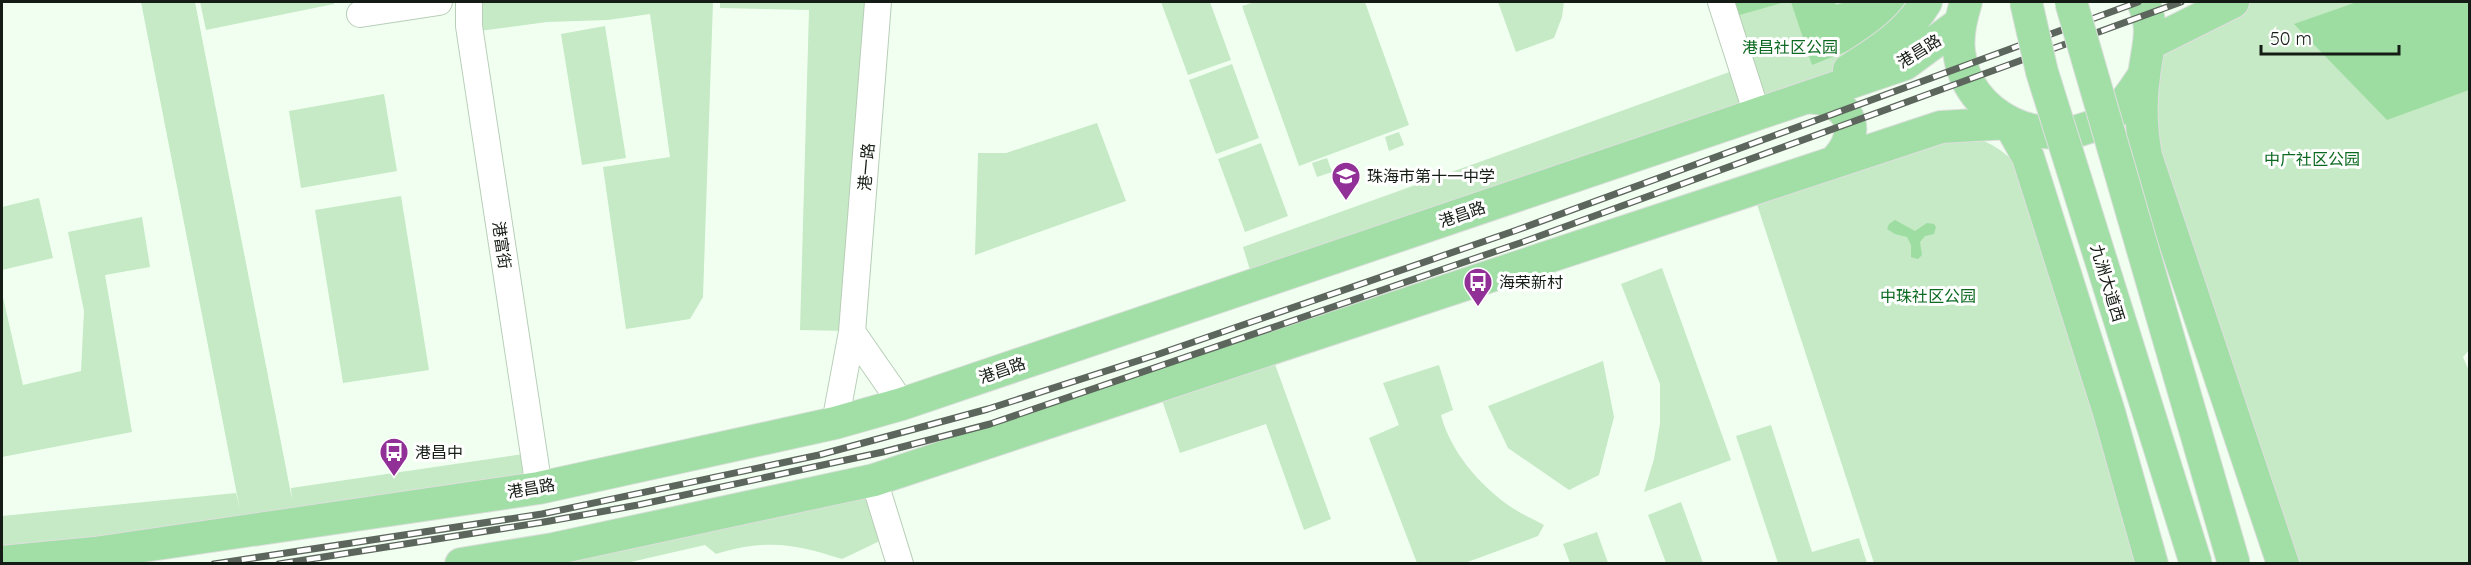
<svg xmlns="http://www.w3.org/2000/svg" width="2471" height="565" font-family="Quicksand,'Noto Sans SC',sans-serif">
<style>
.green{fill:#c5eac5}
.forest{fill:#9edda1}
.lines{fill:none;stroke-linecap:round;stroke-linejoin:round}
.minor-casing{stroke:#b8ceb8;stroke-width:28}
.major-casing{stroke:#dedfde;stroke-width:34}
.minor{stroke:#fff;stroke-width:26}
.major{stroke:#a2dfa7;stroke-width:32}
.rail-casing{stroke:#5d665d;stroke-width:7}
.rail{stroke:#fff;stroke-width:4.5;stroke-dasharray:14;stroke-linecap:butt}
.major-bridge-casing{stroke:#dedfde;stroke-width:34;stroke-linecap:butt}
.major-bridge{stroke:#a2dfa7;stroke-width:32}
.labels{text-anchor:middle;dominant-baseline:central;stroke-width:6;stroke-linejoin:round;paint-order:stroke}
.park-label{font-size:16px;fill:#0c6920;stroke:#fff}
.street-label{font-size:16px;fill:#151c15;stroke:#fff}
.poi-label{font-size:16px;fill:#151c15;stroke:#fff;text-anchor:start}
</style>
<rect width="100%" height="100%" fill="#f1fff1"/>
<path class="green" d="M 141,2 L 195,2 L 292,499 L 291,488 L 531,453 L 536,486 L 2,564 L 2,516 L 236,493 L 240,510 Z
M 200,2 L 334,2 L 334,4 L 206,30 Z
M 476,2 L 713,2 L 703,297 L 690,319 L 626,329 L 603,167 L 670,157 L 650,14 L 608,20 L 547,22 L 479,31 Z
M 720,2 L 874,2 L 848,331 L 800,330 L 809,10 L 720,8 Z
M 1161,2 L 1210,2 L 1231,60 L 1188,75 Z
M 1255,2 L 1365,2 L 1409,125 L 1299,166 L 1242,6 Z
M 1498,2 L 1564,2 L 1562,17 L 1554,38 L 1516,52 Z
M 1727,2 L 1920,2 L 1894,36 L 1801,94 L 1761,108 Z
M 2233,2 L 2469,2 L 2470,349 L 2463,357 L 2470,373 L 2469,563 L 2275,563 L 2147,156 L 2151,44 Z
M 605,26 L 626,158 L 582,165 L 561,34 Z
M 1232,64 L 1259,138 L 1216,154 L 1189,80 Z
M 1735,70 L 1748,109 L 1253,280 L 1243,247 Z
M 384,94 L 397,171 L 301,188 L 289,111 Z
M 1097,123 L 1126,201 L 975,255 L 978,153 L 1006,153 Z
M 1941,129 C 1979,138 1990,139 2019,166 L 2149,563 L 1874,563 L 1753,192 Z
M 1399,132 L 1404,145 L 1389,151 L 1385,137 Z
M 1261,143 L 1288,216 L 1245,232 L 1218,159 Z
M 1327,158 L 1332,172 L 1317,177 L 1312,163 Z
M 401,196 L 429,370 L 343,383 L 315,210 Z
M 39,198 L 53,258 L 2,270 L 2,207 Z
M 142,217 L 150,267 L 105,275 L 132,432 L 2,457 L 2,293 L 23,385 L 81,371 L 84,311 L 68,232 Z
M 1662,268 L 1731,460 L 1644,492 L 1654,459 L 1660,424 L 1660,384 L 1621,284 Z
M 1272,356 L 1331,519 L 1304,530 L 1266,424 L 1180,453 L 1160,394 Z
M 1603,361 L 1614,417 L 1599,475 L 1569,490 L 1508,448 L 1488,406 Z
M 1439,365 L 1453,410 L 1441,415 C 1450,451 1480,486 1511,507 C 1521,514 1533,519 1544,525 L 1538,536 L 1465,563 L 1417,563 L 1369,438 L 1399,425 L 1383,383 Z
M 1771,425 L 1812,552 L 1859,538 L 1867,563 L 1778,563 L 1736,436 Z
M 869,486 L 886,538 L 842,559 C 793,543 766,539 716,554 L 705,545 L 622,564 L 560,563 Z
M 1681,502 L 1703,563 L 1666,563 L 1648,515 Z
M 1597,532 L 1608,563 L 1570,563 L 1563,544 Z"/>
<path class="forest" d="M 1731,2 L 1785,2 L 1736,16 Z
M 1791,2 L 1835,2 L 1836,5 L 1846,2 L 1905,2 L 1907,10 C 1890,38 1842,53 1812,65 Z
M 2357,2 L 2469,2 L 2469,90 L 2387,120 L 2294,24 Z
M 1895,220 L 1915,231 L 1927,223 L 1934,224 L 1936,227 L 1934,234 L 1925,236 L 1920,242 L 1922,255 L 1918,259 L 1911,257 L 1911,245 L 1907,237 L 1895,234 L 1887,229 L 1889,224 Z"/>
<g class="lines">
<g class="minor-casing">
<path id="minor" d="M 469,2 L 469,26 L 539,488
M 1721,2 L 1757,114
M 360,14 L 439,2
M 852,332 L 902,404
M 835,423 L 852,332 L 878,2
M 874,480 L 900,564"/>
</g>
<g class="major-casing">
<path id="major" d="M 1966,2 C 1961,18 1957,34 1959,51 C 1966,118 2045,152 2101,122 C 2121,111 2132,93 2144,75
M 2143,2 C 2156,30 2147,47 2144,76 C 2140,103 2141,129 2146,156 L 2283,564
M 2151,43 L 2233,2
M 1849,70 C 1879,51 1908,33 1926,2
M 1805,98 C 1847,95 1866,130 1835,161
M 2009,123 L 2028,157 L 2109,412 L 2152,564
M 2,562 L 95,553 L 539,488 L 835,423 L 902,404 L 1905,64 L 1959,24
M 461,564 L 553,549 L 874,480 L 1941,127 L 2009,123"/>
</g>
<use href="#minor" class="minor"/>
<use href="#major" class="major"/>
<g class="rail-casing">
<path id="rail" d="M 214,564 L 542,514 L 819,455 L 988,409 L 1159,354 L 1517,230 L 2138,2
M 279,564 L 544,522 L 638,505 L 883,452 L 990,424 L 1523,242 L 2181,2"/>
</g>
<use href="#rail" class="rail"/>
<g class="major-bridge-casing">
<path id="major-bridge" d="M 2026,2 L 2042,72 L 2196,564
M 2071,2 L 2234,564"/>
</g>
<use href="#major-bridge" class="major-bridge"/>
</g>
<defs>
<g id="school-pin" transform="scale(1.5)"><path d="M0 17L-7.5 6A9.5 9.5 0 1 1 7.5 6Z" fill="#913097" stroke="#fff"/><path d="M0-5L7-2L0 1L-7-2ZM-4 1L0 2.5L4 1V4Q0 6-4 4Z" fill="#fff"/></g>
<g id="bus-pin" transform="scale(1.5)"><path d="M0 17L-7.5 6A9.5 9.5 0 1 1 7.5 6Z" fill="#913097" stroke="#fff"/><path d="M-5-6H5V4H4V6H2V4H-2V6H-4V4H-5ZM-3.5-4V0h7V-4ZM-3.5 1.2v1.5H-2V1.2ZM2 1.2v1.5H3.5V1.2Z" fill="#fff"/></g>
</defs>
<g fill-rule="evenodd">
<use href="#school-pin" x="1346" y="176"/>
<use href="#bus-pin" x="1478" y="282"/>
<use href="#bus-pin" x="394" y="452"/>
</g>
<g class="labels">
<g class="park-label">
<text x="1790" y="47">港昌社区公园</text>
<text x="2312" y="159">中广社区公园</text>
<text x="1928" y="296">中珠社区公园</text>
</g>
<g class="street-label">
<text transform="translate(1919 51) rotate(-32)">港昌路</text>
<text transform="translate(866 167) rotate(-85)">港一路</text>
<text transform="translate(1462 214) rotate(-19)">港昌路</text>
<text transform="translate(502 245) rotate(82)">港富街</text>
<text transform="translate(2108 283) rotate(73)">九洲大道西</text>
<text transform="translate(1002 370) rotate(-19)">港昌路</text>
<text transform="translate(531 488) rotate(-10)">港昌路</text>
</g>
<g class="poi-label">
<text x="1367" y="176">珠海市第十一中学</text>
<text x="1499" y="282">海荣新村</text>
<text x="415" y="452">港昌中</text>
</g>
</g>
<rect width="2471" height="565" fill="none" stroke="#151c15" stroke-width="6"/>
<path d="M2261 45v9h138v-9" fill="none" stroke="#151c15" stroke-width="3"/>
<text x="2270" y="45" font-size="18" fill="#151c15" stroke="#ffffff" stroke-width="4.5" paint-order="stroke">50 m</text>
</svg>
